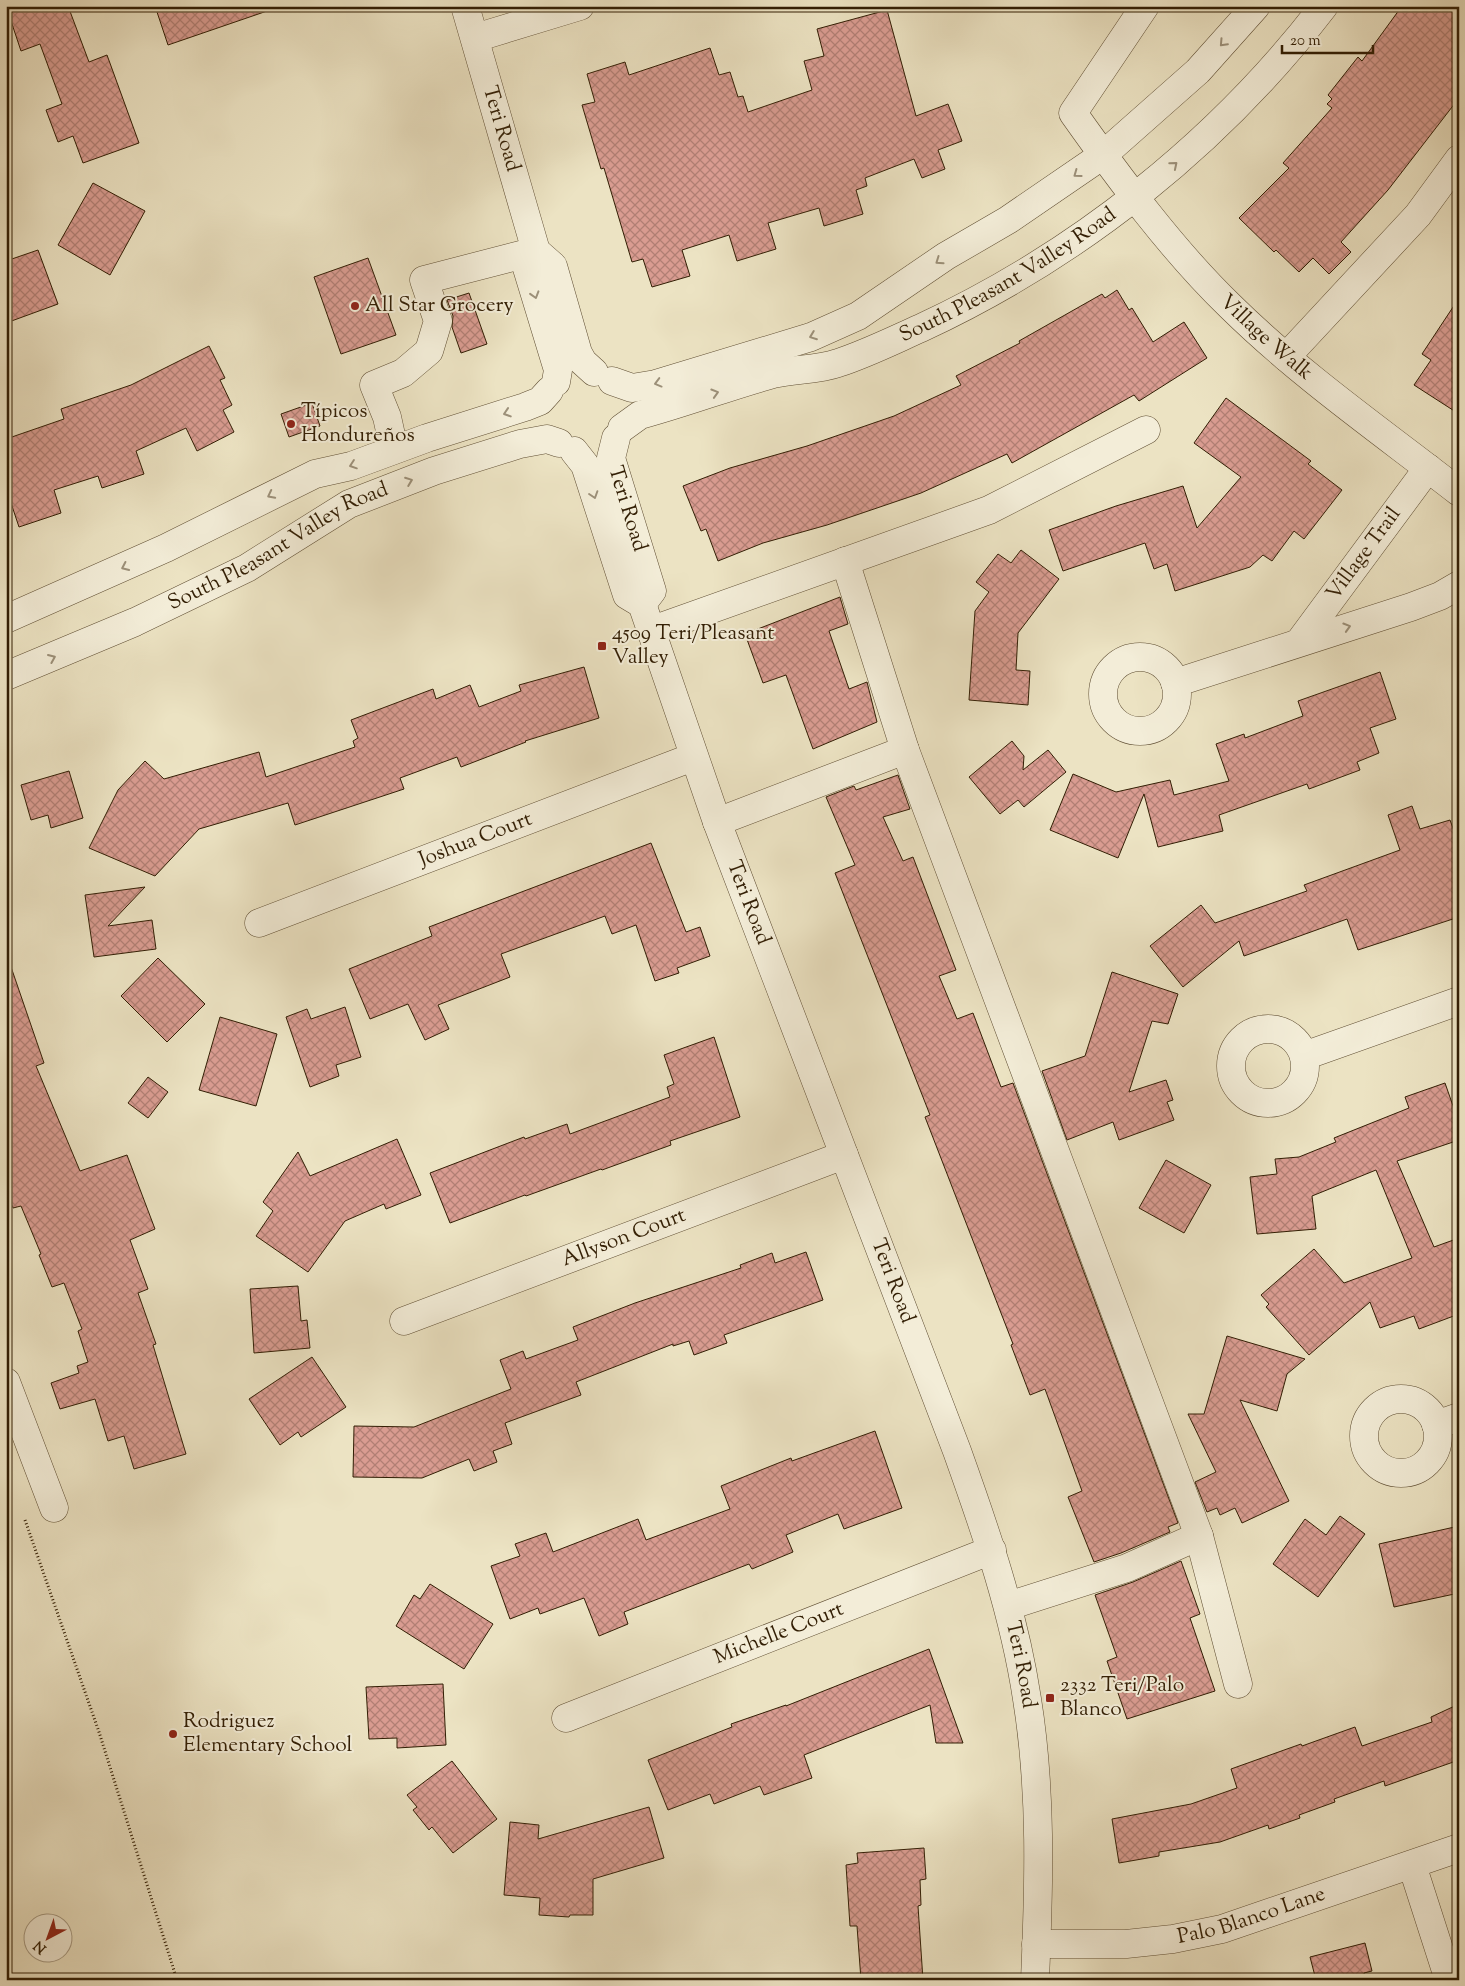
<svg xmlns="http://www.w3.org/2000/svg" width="1465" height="1986" font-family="'Sorts Mill Goudy',serif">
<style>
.building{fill:url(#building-cross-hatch);stroke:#321e04}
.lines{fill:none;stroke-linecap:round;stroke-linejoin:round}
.minor-casing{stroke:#604f34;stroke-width:29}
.path{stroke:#321e04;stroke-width:3;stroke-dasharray:1 2.5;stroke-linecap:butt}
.minor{stroke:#f3edd8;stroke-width:28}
.oneway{stroke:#9c9079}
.poi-dot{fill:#8f2418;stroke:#f3edd8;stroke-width:2}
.labels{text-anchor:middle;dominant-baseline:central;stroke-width:4;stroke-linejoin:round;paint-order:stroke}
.street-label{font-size:21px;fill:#321e04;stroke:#f3edd8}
.poi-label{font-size:21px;fill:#321e04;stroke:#f3edd8;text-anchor:start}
</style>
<defs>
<pattern id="building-cross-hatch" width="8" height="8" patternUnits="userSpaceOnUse" patternTransform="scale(1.25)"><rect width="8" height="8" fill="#d99c91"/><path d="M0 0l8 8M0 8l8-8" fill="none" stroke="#b17f74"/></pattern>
</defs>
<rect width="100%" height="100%" fill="#ece3c3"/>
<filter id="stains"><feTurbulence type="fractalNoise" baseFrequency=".004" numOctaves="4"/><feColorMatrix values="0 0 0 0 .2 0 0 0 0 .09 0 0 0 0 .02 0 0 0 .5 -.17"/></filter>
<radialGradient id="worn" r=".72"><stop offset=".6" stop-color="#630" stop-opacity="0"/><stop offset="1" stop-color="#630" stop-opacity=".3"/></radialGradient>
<path class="building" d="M 6,6 L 68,6 L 89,62 L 107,55 L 139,143 L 83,163 L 73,136 L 58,142 L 46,110 L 62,104 L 40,44 L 21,51 Z
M 155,6 L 270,6 L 270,10 L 168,45 Z
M 1402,6 L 1459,6 L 1459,98 L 1388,190 L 1341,242 L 1351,252 L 1329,274 L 1313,258 L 1299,272 L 1276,250 L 1274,252 L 1239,218 L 1289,168 L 1283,163 L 1332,108 L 1327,104 L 1332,99 L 1328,95 L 1358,57 L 1362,61 Z
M 887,10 L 916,116 L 948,104 L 962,141 L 938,150 L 945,169 L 922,178 L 914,159 L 865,178 L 867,186 L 856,190 L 863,214 L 824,226 L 819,208 L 768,223 L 776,249 L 737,261 L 729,235 L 682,250 L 690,276 L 652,287 L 643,259 L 632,262 L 604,168 L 601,169 L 582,105 L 595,102 L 587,74 L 625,62 L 629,75 L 710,48 L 719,75 L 730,72 L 738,97 L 743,96 L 748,112 L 812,90 L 804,61 L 824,56 L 817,29 Z
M 93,183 L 145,211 L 110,275 L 58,245 Z
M 38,250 L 58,304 L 6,323 L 6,261 Z
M 368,258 L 396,335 L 341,354 L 314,277 Z
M 1117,290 L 1129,310 L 1132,308 L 1153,342 L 1184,322 L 1207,358 L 1139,401 L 1134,395 L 1012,463 L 1007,454 L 921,493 L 827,525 L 763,543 L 718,561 L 706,529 L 701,531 L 683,486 L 730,468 L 807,446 L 894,416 L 961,385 L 956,376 L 1020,343 L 1019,341 L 1102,294 L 1105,298 Z
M 469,293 L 487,344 L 461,353 L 452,327 L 453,316 L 447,300 Z
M 1459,298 L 1459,414 L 1414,385 L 1431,360 L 1422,354 Z
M 209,346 L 225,378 L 220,380 L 232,405 L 223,410 L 234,432 L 197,451 L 186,428 L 136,451 L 144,474 L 102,488 L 98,476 L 54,490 L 61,513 L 19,527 L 11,503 L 6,505 L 6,439 L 64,419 L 61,409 L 131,385 Z
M 1226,398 L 1311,461 L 1308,464 L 1342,490 L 1304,539 L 1294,531 L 1272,561 L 1263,555 L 1250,567 L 1175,591 L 1167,564 L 1154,569 L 1145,543 L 1063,571 L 1049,530 L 1116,506 L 1183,486 L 1197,528 L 1241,477 L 1194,443 Z
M 312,403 L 320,426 L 289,437 L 281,414 Z
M 1021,550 L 1059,579 L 1018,633 L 1016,670 L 1030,671 L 1028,705 L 969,700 L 975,611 L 989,592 L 976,582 L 998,554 L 1011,563 Z
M 840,597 L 848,624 L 829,631 L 849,689 L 867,682 L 877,722 L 813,749 L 786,675 L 763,683 L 745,634 Z
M 584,667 L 599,718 L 525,741 L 526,742 L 461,767 L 457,757 L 400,778 L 404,789 L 295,825 L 288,803 L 199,829 L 155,876 L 89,848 L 118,790 L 145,761 L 164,779 L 259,752 L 266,777 L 355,747 L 353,741 L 358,738 L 351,720 L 433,689 L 436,699 L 470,685 L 479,707 L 521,691 L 519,685 Z
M 1380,672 L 1396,719 L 1370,728 L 1379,753 L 1357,762 L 1360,770 L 1309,789 L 1307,784 L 1219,815 L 1223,831 L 1158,847 L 1144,794 L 1118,858 L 1050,830 L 1073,774 L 1116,792 L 1170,780 L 1174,795 L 1229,781 L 1216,744 L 1244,734 L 1245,738 L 1303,716 L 1298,701 Z
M 1012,741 L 1024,756 L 1023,770 L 1048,750 L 1066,772 L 1024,807 L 1018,800 L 1000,814 L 969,777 Z
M 69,771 L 83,818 L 51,828 L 48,815 L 31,820 L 21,785 Z
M 898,775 L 910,809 L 883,817 L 903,861 L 913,857 L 956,970 L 939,976 L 957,1019 L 973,1013 L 1001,1087 L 1013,1083 L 1178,1523 L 1168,1527 L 1170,1532 L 1121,1553 L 1094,1562 L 1068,1497 L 1082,1491 L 1045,1389 L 1030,1395 L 1011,1345 L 1013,1344 L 925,1117 L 930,1115 L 835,873 L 855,865 L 826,797 L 854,786 L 856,790 Z
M 1412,806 L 1420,829 L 1450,820 L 1459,845 L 1459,917 L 1358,950 L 1347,919 L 1244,956 L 1239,941 L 1183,987 L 1150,946 L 1201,905 L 1215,923 L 1307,891 L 1304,885 L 1400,850 L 1388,815 Z
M 651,843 L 686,932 L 700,927 L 710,956 L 677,968 L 679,973 L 655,981 L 636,925 L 612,934 L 605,916 L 501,954 L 510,977 L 438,1005 L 449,1029 L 425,1040 L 408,1004 L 370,1019 L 349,969 L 432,936 L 429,927 Z
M 145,887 L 108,926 L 152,920 L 156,949 L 94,957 L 85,895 Z
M 158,958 L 205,1004 L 167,1042 L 121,996 Z
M 10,964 L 44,1063 L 36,1066 L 80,1171 L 127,1155 L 155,1229 L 130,1240 L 148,1289 L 138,1293 L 156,1344 L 153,1345 L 186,1454 L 134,1469 L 124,1436 L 108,1441 L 95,1399 L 60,1409 L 51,1383 L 79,1373 L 77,1366 L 88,1362 L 78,1331 L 82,1329 L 64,1283 L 52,1287 L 39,1255 L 41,1254 L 21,1206 L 13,1208 L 6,1192 L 6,965 Z
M 1112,972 L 1178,994 L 1168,1024 L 1152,1021 L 1129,1092 L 1166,1080 L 1173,1100 L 1167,1102 L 1174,1120 L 1119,1140 L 1113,1122 L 1067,1140 L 1042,1071 L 1085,1056 Z
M 345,1007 L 361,1057 L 336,1065 L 339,1076 L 310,1087 L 286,1017 L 307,1009 L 311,1019 Z
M 220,1017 L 277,1034 L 256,1106 L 199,1090 Z
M 714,1037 L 740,1117 L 670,1141 L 671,1145 L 602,1170 L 601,1169 L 526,1196 L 525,1195 L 450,1223 L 430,1173 L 524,1137 L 525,1139 L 567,1124 L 570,1134 L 670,1097 L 667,1087 L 674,1084 L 664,1055 Z
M 148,1077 L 168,1092 L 148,1118 L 128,1103 Z
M 1445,1083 L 1459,1123 L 1459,1140 L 1397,1161 L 1434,1247 L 1459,1238 L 1459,1314 L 1419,1329 L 1414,1316 L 1380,1328 L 1370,1302 L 1309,1355 L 1266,1307 L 1269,1304 L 1261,1295 L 1314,1249 L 1344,1283 L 1412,1258 L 1376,1170 L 1312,1196 L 1316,1229 L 1257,1234 L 1250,1177 L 1277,1174 L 1275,1159 L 1299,1157 L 1336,1142 L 1334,1138 L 1409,1108 L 1405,1097 Z
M 397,1139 L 421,1195 L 386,1209 L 384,1204 L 345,1221 L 308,1272 L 256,1236 L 273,1211 L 263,1202 L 298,1152 L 310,1176 Z
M 1166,1160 L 1211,1185 L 1184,1233 L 1139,1208 Z
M 806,1252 L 823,1300 L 724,1335 L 727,1343 L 694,1355 L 689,1341 L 673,1346 L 673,1344 L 576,1382 L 581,1395 L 505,1423 L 512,1444 L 493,1451 L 497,1462 L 474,1471 L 469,1459 L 422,1478 L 353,1477 L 354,1426 L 414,1427 L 511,1389 L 500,1360 L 523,1351 L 526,1359 L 578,1340 L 573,1327 L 635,1303 L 741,1268 L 740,1265 L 772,1253 L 775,1263 Z
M 298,1286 L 301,1321 L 307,1320 L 310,1348 L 254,1353 L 250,1289 Z
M 1227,1336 L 1305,1359 L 1287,1374 L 1277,1411 L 1240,1400 L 1289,1501 L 1242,1523 L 1235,1508 L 1220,1515 L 1217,1508 L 1207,1512 L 1195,1482 L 1216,1472 L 1188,1414 L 1204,1414 Z
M 312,1357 L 346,1407 L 301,1437 L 298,1432 L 280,1445 L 249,1399 Z
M 875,1431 L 902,1508 L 844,1529 L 838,1514 L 786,1535 L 793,1552 L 752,1569 L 749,1564 L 624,1612 L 628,1624 L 599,1636 L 584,1598 L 540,1614 L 538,1608 L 510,1619 L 491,1566 L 520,1556 L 515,1544 L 546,1533 L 553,1552 L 638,1519 L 646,1540 L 730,1509 L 721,1486 L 791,1458 L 792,1461 Z
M 1340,1516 L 1365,1534 L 1318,1597 L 1273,1564 L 1305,1519 L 1326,1535 Z
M 1459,1526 L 1459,1593 L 1394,1607 L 1379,1544 Z
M 1181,1561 L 1200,1614 L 1190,1618 L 1215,1691 L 1127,1719 L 1107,1661 L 1117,1657 L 1095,1595 L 1133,1582 Z
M 430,1584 L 493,1624 L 464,1669 L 396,1626 L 414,1595 L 420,1599 Z
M 929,1649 L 963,1743 L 936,1743 L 930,1705 L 804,1755 L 812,1778 L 764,1795 L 760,1786 L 714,1804 L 710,1794 L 668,1810 L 648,1760 L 732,1727 L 731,1724 L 786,1705 L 786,1706 Z
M 443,1684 L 446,1745 L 397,1748 L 397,1738 L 369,1739 L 366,1687 Z
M 1459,1704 L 1459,1760 L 1385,1786 L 1384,1781 L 1334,1799 L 1335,1802 L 1299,1815 L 1300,1818 L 1269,1829 L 1268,1825 L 1220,1842 L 1159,1852 L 1159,1856 L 1119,1863 L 1112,1819 L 1191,1804 L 1237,1788 L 1231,1769 L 1301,1744 L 1302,1746 L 1355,1727 L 1362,1746 L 1432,1722 L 1431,1717 Z
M 452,1761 L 497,1819 L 453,1853 L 432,1827 L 429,1830 L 413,1810 L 417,1807 L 407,1795 Z
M 649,1807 L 664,1858 L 593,1879 L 593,1915 L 570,1915 L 569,1917 L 539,1915 L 540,1898 L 504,1895 L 510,1822 L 539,1825 L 538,1839 Z
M 924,1848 L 926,1879 L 920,1880 L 921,1905 L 918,1906 L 923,1980 L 861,1980 L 857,1926 L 850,1926 L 846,1865 L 858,1863 L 857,1853 Z
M 1365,1943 L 1372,1971 L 1364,1973 L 1366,1980 L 1316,1980 L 1310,1957 Z"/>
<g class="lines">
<g class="minor-casing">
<g id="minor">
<path id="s1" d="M 465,6 L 536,251 L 553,266 L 578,353 L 583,362 L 594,372"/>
<path id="s2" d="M 1145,6 L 1073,113 C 1119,178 1173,251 1230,306 C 1300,375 1382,432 1459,492"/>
<path d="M 475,38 L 580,6"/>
<path d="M 536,251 L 526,265 L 558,370 L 556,382"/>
<path d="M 1286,357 L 1418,215 L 1459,159"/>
<path d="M 612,381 L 632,388 L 656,384 L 811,337 L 858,316 L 946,256 L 1008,220 L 1103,155 L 1198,71 L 1256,6"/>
<path id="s3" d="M 622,428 L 640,415 C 685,403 729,386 773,374 C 794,369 818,370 838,363 C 866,354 894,340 921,328 C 1078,255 1218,144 1324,6"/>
<path id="s4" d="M 616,438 L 611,458 L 652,591 L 642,604"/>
<path d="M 394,449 L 387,417 L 374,385 L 403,373 L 429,351 L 438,321 L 424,280 L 536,251"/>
<path id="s5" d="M 574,451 L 585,465 L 627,595 L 642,604 L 717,822 L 957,1451 C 986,1532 1014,1613 1027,1699 C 1042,1792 1039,1886 1035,1980"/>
<path d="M 845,561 L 905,750 L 1199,1536 L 1238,1684"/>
<path d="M 6,619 L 166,548 L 315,474 L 351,466 L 427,438 L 525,407 L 540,401 L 549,391"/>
<path d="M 650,631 L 989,510 L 1146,430"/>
<path id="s6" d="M 1300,641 L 1428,468"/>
<circle cx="1140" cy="694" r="37"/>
<path id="s7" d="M 6,676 L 135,622 L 247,568 L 349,504 L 434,471 L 520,444 L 547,439 L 559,443"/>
<path d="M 1175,683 L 1411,607 L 1440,596 L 1459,585"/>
<path d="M 717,822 L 905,750"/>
<path id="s8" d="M 259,923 L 693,757"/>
<circle cx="1268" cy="1066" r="37"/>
<path d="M 1304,1056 L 1459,1001"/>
<path id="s9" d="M 404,1321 L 844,1155"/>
<path d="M 6,1382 L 54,1508"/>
<circle cx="1401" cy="1436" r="37"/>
<path d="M 1436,1425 L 1459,1417"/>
<path d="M 1008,1606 L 1127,1568 L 1199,1536"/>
<path id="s10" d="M 566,1718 L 992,1550"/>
<path d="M 1412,1865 L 1449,1980"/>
<path id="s11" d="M 1036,1944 L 1126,1944 L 1173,1939 L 1222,1929 L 1459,1848"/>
</g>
</g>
<path class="path" d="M 25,1520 L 99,1732 L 177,1980"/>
<use href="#minor" class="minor"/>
</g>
<defs><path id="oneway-chevron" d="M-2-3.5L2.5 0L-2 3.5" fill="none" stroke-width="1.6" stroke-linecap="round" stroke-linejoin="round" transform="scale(1.25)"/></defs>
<g class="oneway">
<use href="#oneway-chevron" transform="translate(1223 43) rotate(133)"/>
<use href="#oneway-chevron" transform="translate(1174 165) rotate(-40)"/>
<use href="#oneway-chevron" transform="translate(1077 174) rotate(144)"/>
<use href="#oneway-chevron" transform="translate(939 261) rotate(145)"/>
<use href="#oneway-chevron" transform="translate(535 295) rotate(73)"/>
<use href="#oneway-chevron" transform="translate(813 336) rotate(159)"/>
<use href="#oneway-chevron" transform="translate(658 383) rotate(165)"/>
<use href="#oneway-chevron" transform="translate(715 393) rotate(-17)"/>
<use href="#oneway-chevron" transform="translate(507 413) rotate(162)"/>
<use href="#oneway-chevron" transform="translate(353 465) rotate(161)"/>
<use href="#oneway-chevron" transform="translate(409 481) rotate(-21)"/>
<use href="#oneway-chevron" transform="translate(271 495) rotate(153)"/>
<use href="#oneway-chevron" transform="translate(594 495) rotate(72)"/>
<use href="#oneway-chevron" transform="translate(125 567) rotate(155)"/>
<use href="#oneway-chevron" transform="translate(1347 627) rotate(-17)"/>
<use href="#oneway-chevron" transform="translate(52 658) rotate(-23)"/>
</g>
<g class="poi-dot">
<circle cx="355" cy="306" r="5"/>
<circle cx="291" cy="424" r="5"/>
<rect x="597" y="641" width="10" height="10" rx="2.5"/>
<rect x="1045" y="1693" width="10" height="10" rx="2.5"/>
<circle cx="173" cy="1734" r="5"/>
</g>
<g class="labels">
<g class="street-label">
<text stroke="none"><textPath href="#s1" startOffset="128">Teri Road</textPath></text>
<text stroke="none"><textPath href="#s3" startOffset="419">South Pleasant Valley Road</textPath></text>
<text stroke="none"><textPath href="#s2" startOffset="426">Village Walk</textPath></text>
<text stroke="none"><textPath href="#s4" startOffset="74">Teri Road</textPath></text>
<text stroke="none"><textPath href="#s7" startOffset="302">South Pleasant Valley Road</textPath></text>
<text stroke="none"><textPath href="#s6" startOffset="108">Village Trail</textPath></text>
<text stroke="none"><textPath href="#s8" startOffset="232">Joshua Court</textPath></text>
<text stroke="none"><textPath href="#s5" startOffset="489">Teri Road</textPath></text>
<text stroke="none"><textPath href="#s9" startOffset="235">Allyson Court</textPath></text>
<text stroke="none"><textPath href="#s5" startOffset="894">Teri Road</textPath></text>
<text stroke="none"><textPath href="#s10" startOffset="229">Michelle Court</textPath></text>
<text stroke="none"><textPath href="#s5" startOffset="1299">Teri Road</textPath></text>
<text stroke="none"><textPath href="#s11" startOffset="219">Palo Blanco Lane</textPath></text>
</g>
<g class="poi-label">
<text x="365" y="306">All Star Grocery</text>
<text x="301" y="412">Típicos<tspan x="301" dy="24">Hondureños</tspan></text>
<text x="612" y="634">4509 Teri/Pleasant<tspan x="612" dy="24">Valley</tspan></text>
<text x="1060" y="1686">2332 Teri/Palo<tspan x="1060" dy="24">Blanco</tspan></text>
<text x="183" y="1722">Rodriguez<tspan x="183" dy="24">Elementary School</tspan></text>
</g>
</g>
<rect width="1465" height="1986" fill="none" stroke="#ece3c3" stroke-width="25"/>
<rect x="8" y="8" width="1450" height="1971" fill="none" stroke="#321e04" stroke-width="2.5"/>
<rect x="12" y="12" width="1440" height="1961" fill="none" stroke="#321e04"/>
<g transform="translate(48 1938) rotate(221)"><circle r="24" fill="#f3edd8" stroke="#a69a83"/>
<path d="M0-4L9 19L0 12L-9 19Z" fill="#8f2418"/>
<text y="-8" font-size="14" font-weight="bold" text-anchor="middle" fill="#321e04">N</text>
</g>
<path d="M1282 45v8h91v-8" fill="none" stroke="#321e04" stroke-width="2.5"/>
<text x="1290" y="45" font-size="15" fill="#321e04" stroke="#f3edd8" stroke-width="4" paint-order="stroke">20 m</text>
<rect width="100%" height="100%" filter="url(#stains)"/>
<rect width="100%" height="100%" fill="url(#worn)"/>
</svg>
